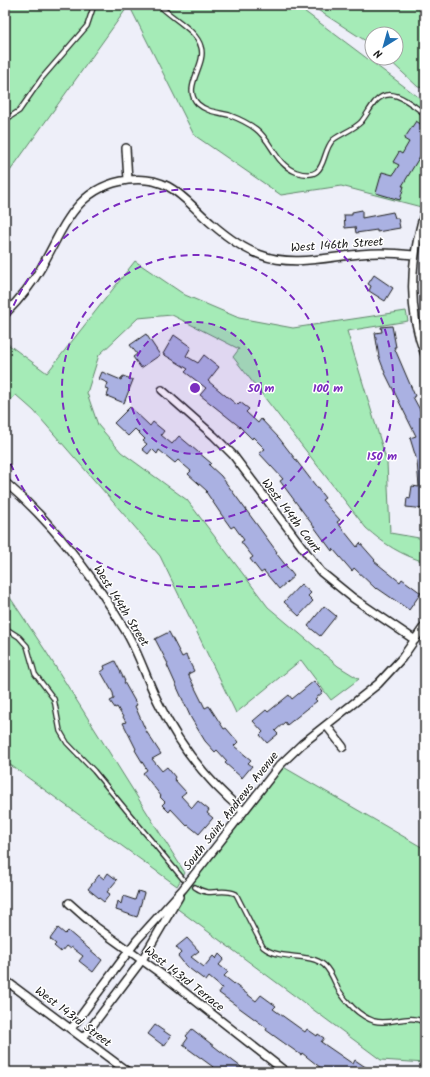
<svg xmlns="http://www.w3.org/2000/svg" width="430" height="1077" font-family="Kalam,sans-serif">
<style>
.green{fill:#a5ebb7;stroke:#60846a}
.building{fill:#aab1e2;stroke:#1c1c1c}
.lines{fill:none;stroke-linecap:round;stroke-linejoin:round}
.lane-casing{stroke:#1c1c1c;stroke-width:6}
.street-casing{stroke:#1c1c1c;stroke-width:10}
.lane{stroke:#fff;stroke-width:3.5}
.street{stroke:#fff;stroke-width:7}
.ring{fill:none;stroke:#7b2cbf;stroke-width:2;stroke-dasharray:7 5}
.labels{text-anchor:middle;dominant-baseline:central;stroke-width:3;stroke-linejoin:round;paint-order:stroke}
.street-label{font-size:12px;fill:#1c1c1c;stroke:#fff}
.centre{fill:#7b2cbf;stroke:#fff;stroke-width:2}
.ring-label{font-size:12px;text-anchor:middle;font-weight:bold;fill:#7b2cbf;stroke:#fff;stroke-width:3;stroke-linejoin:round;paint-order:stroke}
</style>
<rect width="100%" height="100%" fill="#eeeff9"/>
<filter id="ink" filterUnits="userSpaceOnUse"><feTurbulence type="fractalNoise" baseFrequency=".025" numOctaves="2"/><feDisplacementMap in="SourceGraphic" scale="8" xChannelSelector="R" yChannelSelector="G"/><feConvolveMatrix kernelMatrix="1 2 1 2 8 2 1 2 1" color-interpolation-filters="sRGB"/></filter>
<g filter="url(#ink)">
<path class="green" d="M 5,5 L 129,5 L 5,178 Z
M 129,5 L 296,5 L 425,102 L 425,208 L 341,186 L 281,195 L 194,135 Z
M 310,5 L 425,5 L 425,88 L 418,87 L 387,58 L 396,58 L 396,34 L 372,34 L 372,45 Z
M 135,261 L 185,295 L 239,318 L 293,328 L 406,311 L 408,321 L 347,331 L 387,462 L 390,533 L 425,539 L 425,562 C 401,555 384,544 366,528 L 233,357 L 239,349 L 172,315 L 138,318 L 99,355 L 87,393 L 98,425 L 121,452 L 187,500 L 268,607 L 338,666 L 359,679 L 331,700 L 301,660 L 236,713 L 160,556 L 34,411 L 16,395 L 5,405 L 5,342 L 47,373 Z
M 5,590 L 45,650 L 185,873 L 177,886 L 5,761 Z
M 280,765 L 425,849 L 425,1063 L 381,1060 L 175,907 Z"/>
<path class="building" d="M 416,121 L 425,127 L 425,148 L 402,186 L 404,186 L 400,200 L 376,193 L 382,172 L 393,175 L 399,165 L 393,162 L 399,152 L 402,154 L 409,142 L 404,139 Z
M 362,210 L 362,218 L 393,212 L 395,218 L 398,218 L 400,228 L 377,232 L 377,230 L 356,233 L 355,227 L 345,228 L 344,215 L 352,215 L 352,212 Z
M 374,275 L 393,288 L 385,301 L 369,291 L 371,286 L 368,284 Z
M 392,326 L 396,347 L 394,347 L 415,396 L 413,397 L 425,419 L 425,509 L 406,507 L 407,498 L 410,499 L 412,486 L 419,487 L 417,461 L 410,438 L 416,436 L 385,373 L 379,357 L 375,333 L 382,332 L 381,327 Z
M 146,334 L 160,355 L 141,368 L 133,357 L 137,354 L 130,345 Z
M 174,335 L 191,347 L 186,356 L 198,363 L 204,355 L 219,367 L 208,381 L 237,405 L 240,402 L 249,409 L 246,412 L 258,423 L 261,419 L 279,438 L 325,498 L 322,500 L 340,520 L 337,522 L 357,547 L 360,543 L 375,560 L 374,561 L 400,582 L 402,579 L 421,593 L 409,610 L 377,588 L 376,589 L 354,568 L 352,571 L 333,549 L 332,551 L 280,481 L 283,479 L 259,453 L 265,449 L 253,437 L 252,439 L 240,427 L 200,395 L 206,388 L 185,372 L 188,369 L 163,354 Z
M 102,372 L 121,380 L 123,376 L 133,380 L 124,403 L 107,396 L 109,390 L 106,389 L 108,383 L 99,379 Z
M 130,407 L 150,426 L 153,422 L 164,431 L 161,435 L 172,444 L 179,436 L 211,463 L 209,465 L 221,476 L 277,552 L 276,553 L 294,576 L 279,589 L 264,571 L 261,573 L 250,559 L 253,557 L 241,542 L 244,540 L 234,526 L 231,528 L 221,514 L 206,492 L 207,491 L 188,474 L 191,471 L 178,460 L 175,463 L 159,450 L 157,454 L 152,449 L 148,454 L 142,449 L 147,444 L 143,441 L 145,439 L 135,429 L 128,436 L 114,423 Z
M 301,584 L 311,593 L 308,596 L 313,601 L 299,616 L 284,602 Z
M 324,606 L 336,616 L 320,636 L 308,626 Z
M 169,632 L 182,657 L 186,655 L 194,671 L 188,674 L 205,708 L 209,706 L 224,729 L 226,728 L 238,742 L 234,746 L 251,760 L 248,763 L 252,766 L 242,778 L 225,763 L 227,761 L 217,750 L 215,752 L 205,741 L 191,718 L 167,665 L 168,664 L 155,639 Z
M 115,661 L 125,681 L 124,682 L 137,705 L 135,706 L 146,731 L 161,754 L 152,759 L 162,771 L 167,767 L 175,777 L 174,779 L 186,792 L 181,796 L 192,808 L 198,801 L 209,810 L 207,813 L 213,818 L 199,834 L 188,825 L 187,826 L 171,809 L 169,812 L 162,805 L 165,802 L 160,797 L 161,796 L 143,773 L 147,770 L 135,750 L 136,749 L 123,723 L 126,722 L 117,707 L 115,708 L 110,701 L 114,699 L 113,693 L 101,672 L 105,669 L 104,666 Z
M 314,681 L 323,692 L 315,699 L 317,701 L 287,725 L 285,722 L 275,731 L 278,734 L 267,743 L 260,735 L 263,732 L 253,721 L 266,710 L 268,712 L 289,695 L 292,699 Z
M 108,873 L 117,880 L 107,892 L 110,894 L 104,902 L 88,889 L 99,875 L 104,879 Z
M 138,891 L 144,893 L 137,917 L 116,910 L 118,901 L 121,904 L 123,896 L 135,900 Z
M 58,928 L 65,934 L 68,931 L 102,960 L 93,972 L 79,961 L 83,956 L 71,947 L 70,949 L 66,946 L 61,952 L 54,946 L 56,944 L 50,939 Z
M 187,938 L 199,951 L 191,957 L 204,967 L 213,956 L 216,959 L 219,954 L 224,959 L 219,965 L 228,972 L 224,976 L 256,1001 L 261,995 L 276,1006 L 273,1009 L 305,1032 L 307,1029 L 317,1036 L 318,1034 L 324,1038 L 321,1042 L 353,1064 L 355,1060 L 373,1072 L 326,1072 L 302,1053 L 301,1055 L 284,1043 L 266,1030 L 267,1028 L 219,993 L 222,988 L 209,977 L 206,981 L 186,966 L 178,956 L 181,953 L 176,947 Z
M 155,1025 L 171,1036 L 164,1046 L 148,1034 Z
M 192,1029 L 233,1061 L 248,1072 L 220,1072 L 183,1045 L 188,1038 L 186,1036 Z"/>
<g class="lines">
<g class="lane-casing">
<path id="lane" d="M 159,5 C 171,18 197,30 201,47 C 207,65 181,88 198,104 C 207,112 217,112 229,115 C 237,118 248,123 256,129 C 272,141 275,164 296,172 C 328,183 320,153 333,140 C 342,133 353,130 361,122 C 366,116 370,108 375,102 C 391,84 411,104 425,114
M 5,120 L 19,111 L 42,78 L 87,26 L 94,5
M 5,628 L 19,637 L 27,646 L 35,674 L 54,699 L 60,731 L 67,743 L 94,771 L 183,879
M 195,887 C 210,898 221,887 236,894 L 263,947 C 280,961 309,952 324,965 C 331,971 334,981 338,989 C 346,1002 359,1016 374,1021 C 392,1026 409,1012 425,1023"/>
</g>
<g class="street-casing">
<path id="street" d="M 126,148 L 128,180 C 171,175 184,200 212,224 C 227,237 243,249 261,255 C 292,267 328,257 360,254 C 378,252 396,253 414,255
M 425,211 C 410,259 407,308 425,355
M 5,314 C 19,300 32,284 41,268 C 64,228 75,187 128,180
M 162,390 L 214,436 L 233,455 L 321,572 L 353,598 L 415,640
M 5,482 C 53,523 93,576 125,630 C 139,653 146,678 158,702 C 178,743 207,781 243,811
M 326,725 L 343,747
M 69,903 L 96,927 L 164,976 L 286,1072
M 5,980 L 128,1072
M 71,1029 L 137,940 L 183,889 L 280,765 L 302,744 L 378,684 L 402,658 L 425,625
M 83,1038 L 142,960 L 179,897"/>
</g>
<use href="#lane" class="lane"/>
<use href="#street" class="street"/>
</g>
</g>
<circle cx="195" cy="388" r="66" fill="#7b2cbf" fill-opacity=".12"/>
<g class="ring">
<circle cx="195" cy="388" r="66"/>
<circle cx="195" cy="388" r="133"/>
<path d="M5 328A199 199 0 1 1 5 448"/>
</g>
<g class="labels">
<g class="street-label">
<text transform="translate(337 245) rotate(-4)">West 146th Street</text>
<text transform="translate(291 516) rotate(53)">West 144th Court</text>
<text transform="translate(121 606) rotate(58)">West 144th Street</text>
<text transform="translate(231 811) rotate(-52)">South Saint Andrews Avenue</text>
<text transform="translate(184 979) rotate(38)">West 143rd Terrace</text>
<text transform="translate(73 1017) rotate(37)">West 143rd Street</text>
</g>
</g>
<circle cx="195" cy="388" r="6" class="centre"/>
<g class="ring-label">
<text x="261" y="392">50 m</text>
<text x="328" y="392">100 m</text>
<text x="382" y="460">150 m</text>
</g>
<rect width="430" height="1077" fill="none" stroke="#fff" stroke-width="20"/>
<rect x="10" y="10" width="410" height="1057" fill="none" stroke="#1c1c1c" stroke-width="1.5" filter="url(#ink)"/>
<g transform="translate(384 46) rotate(217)"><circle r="19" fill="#ffffff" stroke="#a4a4a4"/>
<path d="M0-3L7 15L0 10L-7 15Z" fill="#1f6fb2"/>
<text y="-6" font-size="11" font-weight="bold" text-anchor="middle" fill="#1c1c1c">N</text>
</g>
</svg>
